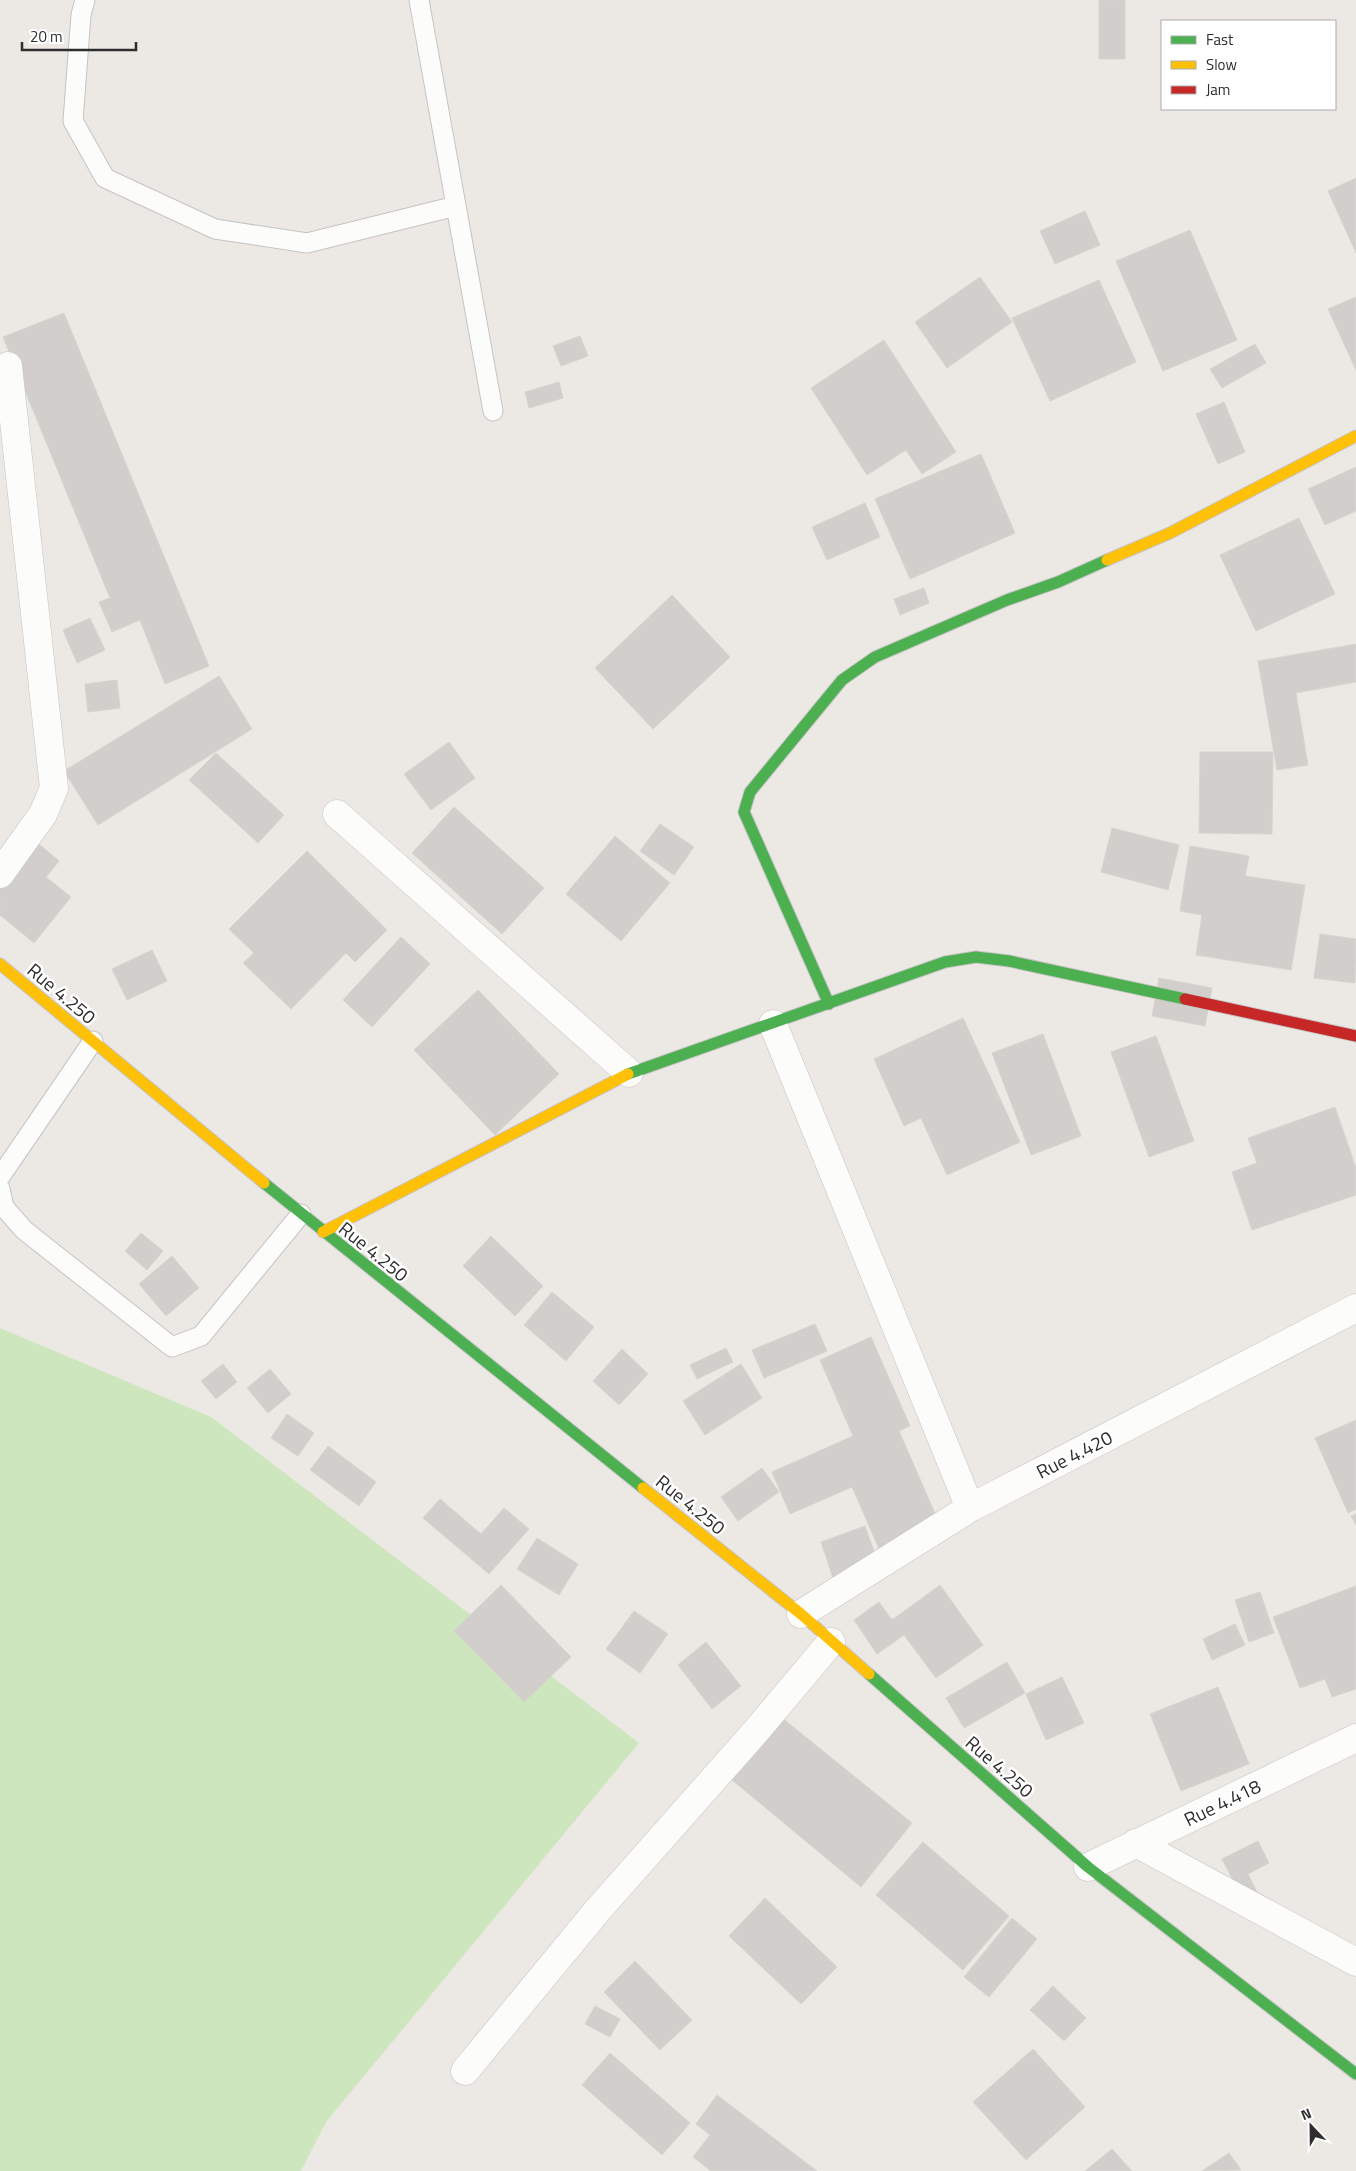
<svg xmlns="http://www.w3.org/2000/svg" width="1356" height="2171" font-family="'Titillium Web',sans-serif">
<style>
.green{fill:#cee6be}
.building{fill:#d1cecb;stroke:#d7d4d0}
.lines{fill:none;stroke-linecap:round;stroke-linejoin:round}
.lane-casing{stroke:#c5c4c5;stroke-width:21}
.street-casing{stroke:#c5c4c5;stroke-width:29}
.fast-casing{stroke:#c5c4c5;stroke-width:13}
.slow-casing{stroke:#c5c4c5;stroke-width:13}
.jam-casing{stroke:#c5c4c5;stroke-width:13}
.lane{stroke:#fcfcfb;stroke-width:19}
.street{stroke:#fcfcfb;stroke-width:28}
.fast{stroke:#4caf50;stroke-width:11}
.slow{stroke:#ffc107;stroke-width:11}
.jam{stroke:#c62828;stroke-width:11}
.labels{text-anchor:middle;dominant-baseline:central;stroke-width:5;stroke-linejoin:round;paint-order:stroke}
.street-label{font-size:19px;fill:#2e2e2e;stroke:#fff}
</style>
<rect width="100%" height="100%" fill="#ece8e4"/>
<path class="green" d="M 0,1328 L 211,1417 L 639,1743 L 326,2122 L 301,2171 L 0,2171 Z"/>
<path class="building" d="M 1099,0 L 1125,0 L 1125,59 L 1099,59 Z
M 1356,178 L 1356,253 L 1328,191 Z
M 1085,211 L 1100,245 L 1055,264 L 1040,231 Z
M 1190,230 L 1237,340 L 1163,371 L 1116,261 Z
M 980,277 L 1012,322 L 947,368 L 915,322 Z
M 1099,280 L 1136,362 L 1050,401 L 1012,318 Z
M 1356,297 L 1356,370 L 1328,309 Z
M 64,313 L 209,666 L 165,684 L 140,620 L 112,632 L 99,602 L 110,598 L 3,337 Z
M 580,336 L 588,356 L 561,366 L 553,346 Z
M 884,340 L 956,452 L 922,474 L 906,450 L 867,475 L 811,388 Z
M 1255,344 L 1266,363 L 1222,388 L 1210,369 Z
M 559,382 L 563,398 L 529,408 L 525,392 Z
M 1224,402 L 1245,452 L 1218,464 L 1196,414 Z
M 981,454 L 1015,533 L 910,579 L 875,499 Z
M 1356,467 L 1356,511 L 1325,525 L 1308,489 Z
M 865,503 L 880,537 L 827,560 L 812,527 Z
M 1299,518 L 1335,594 L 1256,631 L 1220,555 Z
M 924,588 L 929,603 L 900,615 L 894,599 Z
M 672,595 L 730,657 L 653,729 L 595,668 Z
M 90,618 L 105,650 L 77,663 L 63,630 Z
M 1356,644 L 1356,682 L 1296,693 L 1308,765 L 1277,770 L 1258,661 Z
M 219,676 L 252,729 L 98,825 L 64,771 Z
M 117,680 L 120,708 L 88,712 L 85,684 Z
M 449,742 L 475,778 L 431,810 L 404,774 Z
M 1200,752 L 1273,752 L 1272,834 L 1199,833 Z
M 216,753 L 284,815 L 258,843 L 189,780 Z
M 454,807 L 544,888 L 502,934 L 412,853 Z
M 660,824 L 694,847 L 674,875 L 640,851 Z
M 1112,828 L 1179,845 L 1168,890 L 1101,872 Z
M 615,836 L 670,883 L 621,941 L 566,894 Z
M 33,839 L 59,861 L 46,877 L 71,897 L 34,943 L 0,915 L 0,879 Z
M 1190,846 L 1249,856 L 1245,876 L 1305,885 L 1291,970 L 1196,955 L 1202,915 L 1180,911 Z
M 307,851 L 387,930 L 355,962 L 346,953 L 291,1009 L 243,963 L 254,953 L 229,929 Z
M 1320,934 L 1356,939 L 1355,983 L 1314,978 Z
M 401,937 L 430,964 L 372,1027 L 343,1000 Z
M 152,950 L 167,981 L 127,1000 L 112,969 Z
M 1159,978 L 1212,988 L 1205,1026 L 1152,1016 Z
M 478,990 L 559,1074 L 495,1135 L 414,1050 Z
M 963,1018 L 1020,1142 L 947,1175 L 921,1118 L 904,1126 L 874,1059 Z
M 1043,1034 L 1081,1136 L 1031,1155 L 992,1053 Z
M 1156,1036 L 1194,1141 L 1149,1157 L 1111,1052 Z
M 1335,1107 L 1356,1168 L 1356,1195 L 1252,1230 L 1232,1172 L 1257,1163 L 1248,1138 Z
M 141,1233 L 163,1251 L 147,1270 L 125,1251 Z
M 491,1236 L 543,1286 L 515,1316 L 463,1266 Z
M 172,1256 L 199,1288 L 166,1316 L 139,1284 Z
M 552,1292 L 594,1327 L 566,1361 L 524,1325 Z
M 815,1324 L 827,1351 L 764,1378 L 752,1350 Z
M 871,1337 L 910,1426 L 899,1431 L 940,1525 L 880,1551 L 852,1487 L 790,1514 L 772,1472 L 853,1436 L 820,1360 Z
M 726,1348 L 733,1362 L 697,1379 L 690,1365 Z
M 622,1349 L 648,1374 L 619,1405 L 593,1381 Z
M 223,1364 L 237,1382 L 216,1399 L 201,1381 Z
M 741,1364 L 762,1398 L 705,1435 L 683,1401 Z
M 270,1369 L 291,1394 L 268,1413 L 247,1388 Z
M 287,1414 L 314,1433 L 298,1456 L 271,1438 Z
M 1356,1420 L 1356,1509 L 1348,1513 L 1315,1438 Z
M 328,1446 L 376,1482 L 359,1506 L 310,1470 Z
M 762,1468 L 779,1492 L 738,1521 L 721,1497 Z
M 440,1499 L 481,1534 L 504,1508 L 529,1529 L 489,1574 L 423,1518 Z
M 1356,1514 L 1356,1525 L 1351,1516 Z
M 865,1526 L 878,1563 L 833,1578 L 821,1542 Z
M 537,1538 L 578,1564 L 559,1595 L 517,1569 Z
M 501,1585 L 571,1657 L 524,1702 L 454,1631 Z
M 940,1585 L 983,1645 L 936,1678 L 904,1635 L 877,1654 L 854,1620 L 879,1602 L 892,1620 Z
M 1356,1586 L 1356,1689 L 1332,1697 L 1325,1679 L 1300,1688 L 1273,1617 Z
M 1260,1592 L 1274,1633 L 1249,1642 L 1235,1600 Z
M 634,1611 L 668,1634 L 640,1673 L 606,1649 Z
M 1235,1624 L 1245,1645 L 1212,1660 L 1203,1639 Z
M 706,1642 L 741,1686 L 712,1709 L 678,1665 Z
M 1007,1662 L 1025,1693 L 964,1728 L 946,1698 Z
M 1062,1677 L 1084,1723 L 1046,1740 L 1026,1694 Z
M 1218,1687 L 1249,1764 L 1181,1791 L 1150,1714 Z
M 776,1713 L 912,1823 L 861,1887 L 726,1775 Z
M 1258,1841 L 1269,1863 L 1248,1874 L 1260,1898 L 1246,1905 L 1222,1859 Z
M 923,1842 L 1009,1916 L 963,1970 L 876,1895 Z
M 765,1898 L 837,1967 L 801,2004 L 729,1936 Z
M 1012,1918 L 1037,1939 L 989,1997 L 964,1977 Z
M 635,1961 L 692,2020 L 660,2050 L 604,1992 Z
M 1053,1986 L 1086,2018 L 1064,2041 L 1030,2010 Z
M 595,2006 L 620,2019 L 610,2037 L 585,2024 Z
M 1033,2049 L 1085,2107 L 1026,2160 L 973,2102 Z
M 610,2053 L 690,2123 L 662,2155 L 582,2085 Z
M 717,2095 L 817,2171 L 711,2171 L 693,2157 L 710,2135 L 696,2124 Z
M 1112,2149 L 1132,2171 L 1085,2171 Z
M 1229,2153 L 1241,2170 L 1202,2171 Z"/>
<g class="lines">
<g class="lane-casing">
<path id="lane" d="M 85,0 L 81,15 L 73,121 L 105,178 L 215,229 L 307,243 L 456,206
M 419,0 L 493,411
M 0,1177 L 93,1041
M 0,1189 L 4,1207 L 24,1230 L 172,1347 L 201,1336 L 301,1214"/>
</g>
<g class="street-casing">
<path id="street" d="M 337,814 L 629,1073
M 0,874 L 43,814 L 54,788 L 8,366
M 773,1024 L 970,1508
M 801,1614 L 970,1508 L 1356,1308
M 1136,1843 L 1356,1962
M 1088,1867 L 1356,1738
M 465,2071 L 597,1911 L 757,1730 L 831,1642"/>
</g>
<g class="fast-casing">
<path id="fast" d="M 829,1004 L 744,812 L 750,792 L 842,680 L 875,657 L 1007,600 L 1058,582 L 1107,560
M 628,1074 L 945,962 L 976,957 L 1009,961 L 1185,999
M 264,1183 L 643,1488
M 869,1674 L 1088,1867 L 1356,2074"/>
</g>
<g class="slow-casing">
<path id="slow" d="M 1107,560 L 1170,533 L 1356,436
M 0,964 L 264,1183
M 323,1232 L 628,1074
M 643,1488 L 801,1614 L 869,1674"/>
</g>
<g class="jam-casing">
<path id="jam" d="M 1185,999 L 1356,1036"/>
</g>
<use href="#lane" class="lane"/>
<use href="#street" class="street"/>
<use href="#fast" class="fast"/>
<use href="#slow" class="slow"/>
<use href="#jam" class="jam"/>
</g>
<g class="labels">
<g class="street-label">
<text transform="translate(62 993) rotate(40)">Rue 4.250</text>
<text transform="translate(374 1251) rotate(39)">Rue 4.250</text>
<text transform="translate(1074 1454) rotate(-27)">Rue 4.420</text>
<text transform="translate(691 1504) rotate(39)">Rue 4.250</text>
<text transform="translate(1000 1766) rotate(41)">Rue 4.250</text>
<text transform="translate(1222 1802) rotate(-26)">Rue 4.418</text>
</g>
</g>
<rect x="1161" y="20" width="175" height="90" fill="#ffffff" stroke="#ababab"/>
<rect x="1171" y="36" width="25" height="8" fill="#4caf50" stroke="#ababab"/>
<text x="1206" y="45" font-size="15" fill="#2e2e2e">Fast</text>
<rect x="1171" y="61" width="25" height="8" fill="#ffc107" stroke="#ababab"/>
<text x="1206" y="70" font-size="15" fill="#2e2e2e">Slow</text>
<rect x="1171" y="86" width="25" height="8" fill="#c62828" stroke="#ababab"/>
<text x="1206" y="95" font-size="15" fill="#2e2e2e">Jam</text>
<g transform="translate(1311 2126) rotate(338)" stroke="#ffffff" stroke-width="4" paint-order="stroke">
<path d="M0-4L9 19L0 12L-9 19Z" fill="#2e2e2e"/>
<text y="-8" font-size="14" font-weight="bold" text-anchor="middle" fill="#2e2e2e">N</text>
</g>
<path d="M22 42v8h114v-8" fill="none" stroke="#2e2e2e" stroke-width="2.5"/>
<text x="30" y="42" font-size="15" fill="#2e2e2e" stroke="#ffffff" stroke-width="4" paint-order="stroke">20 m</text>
</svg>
